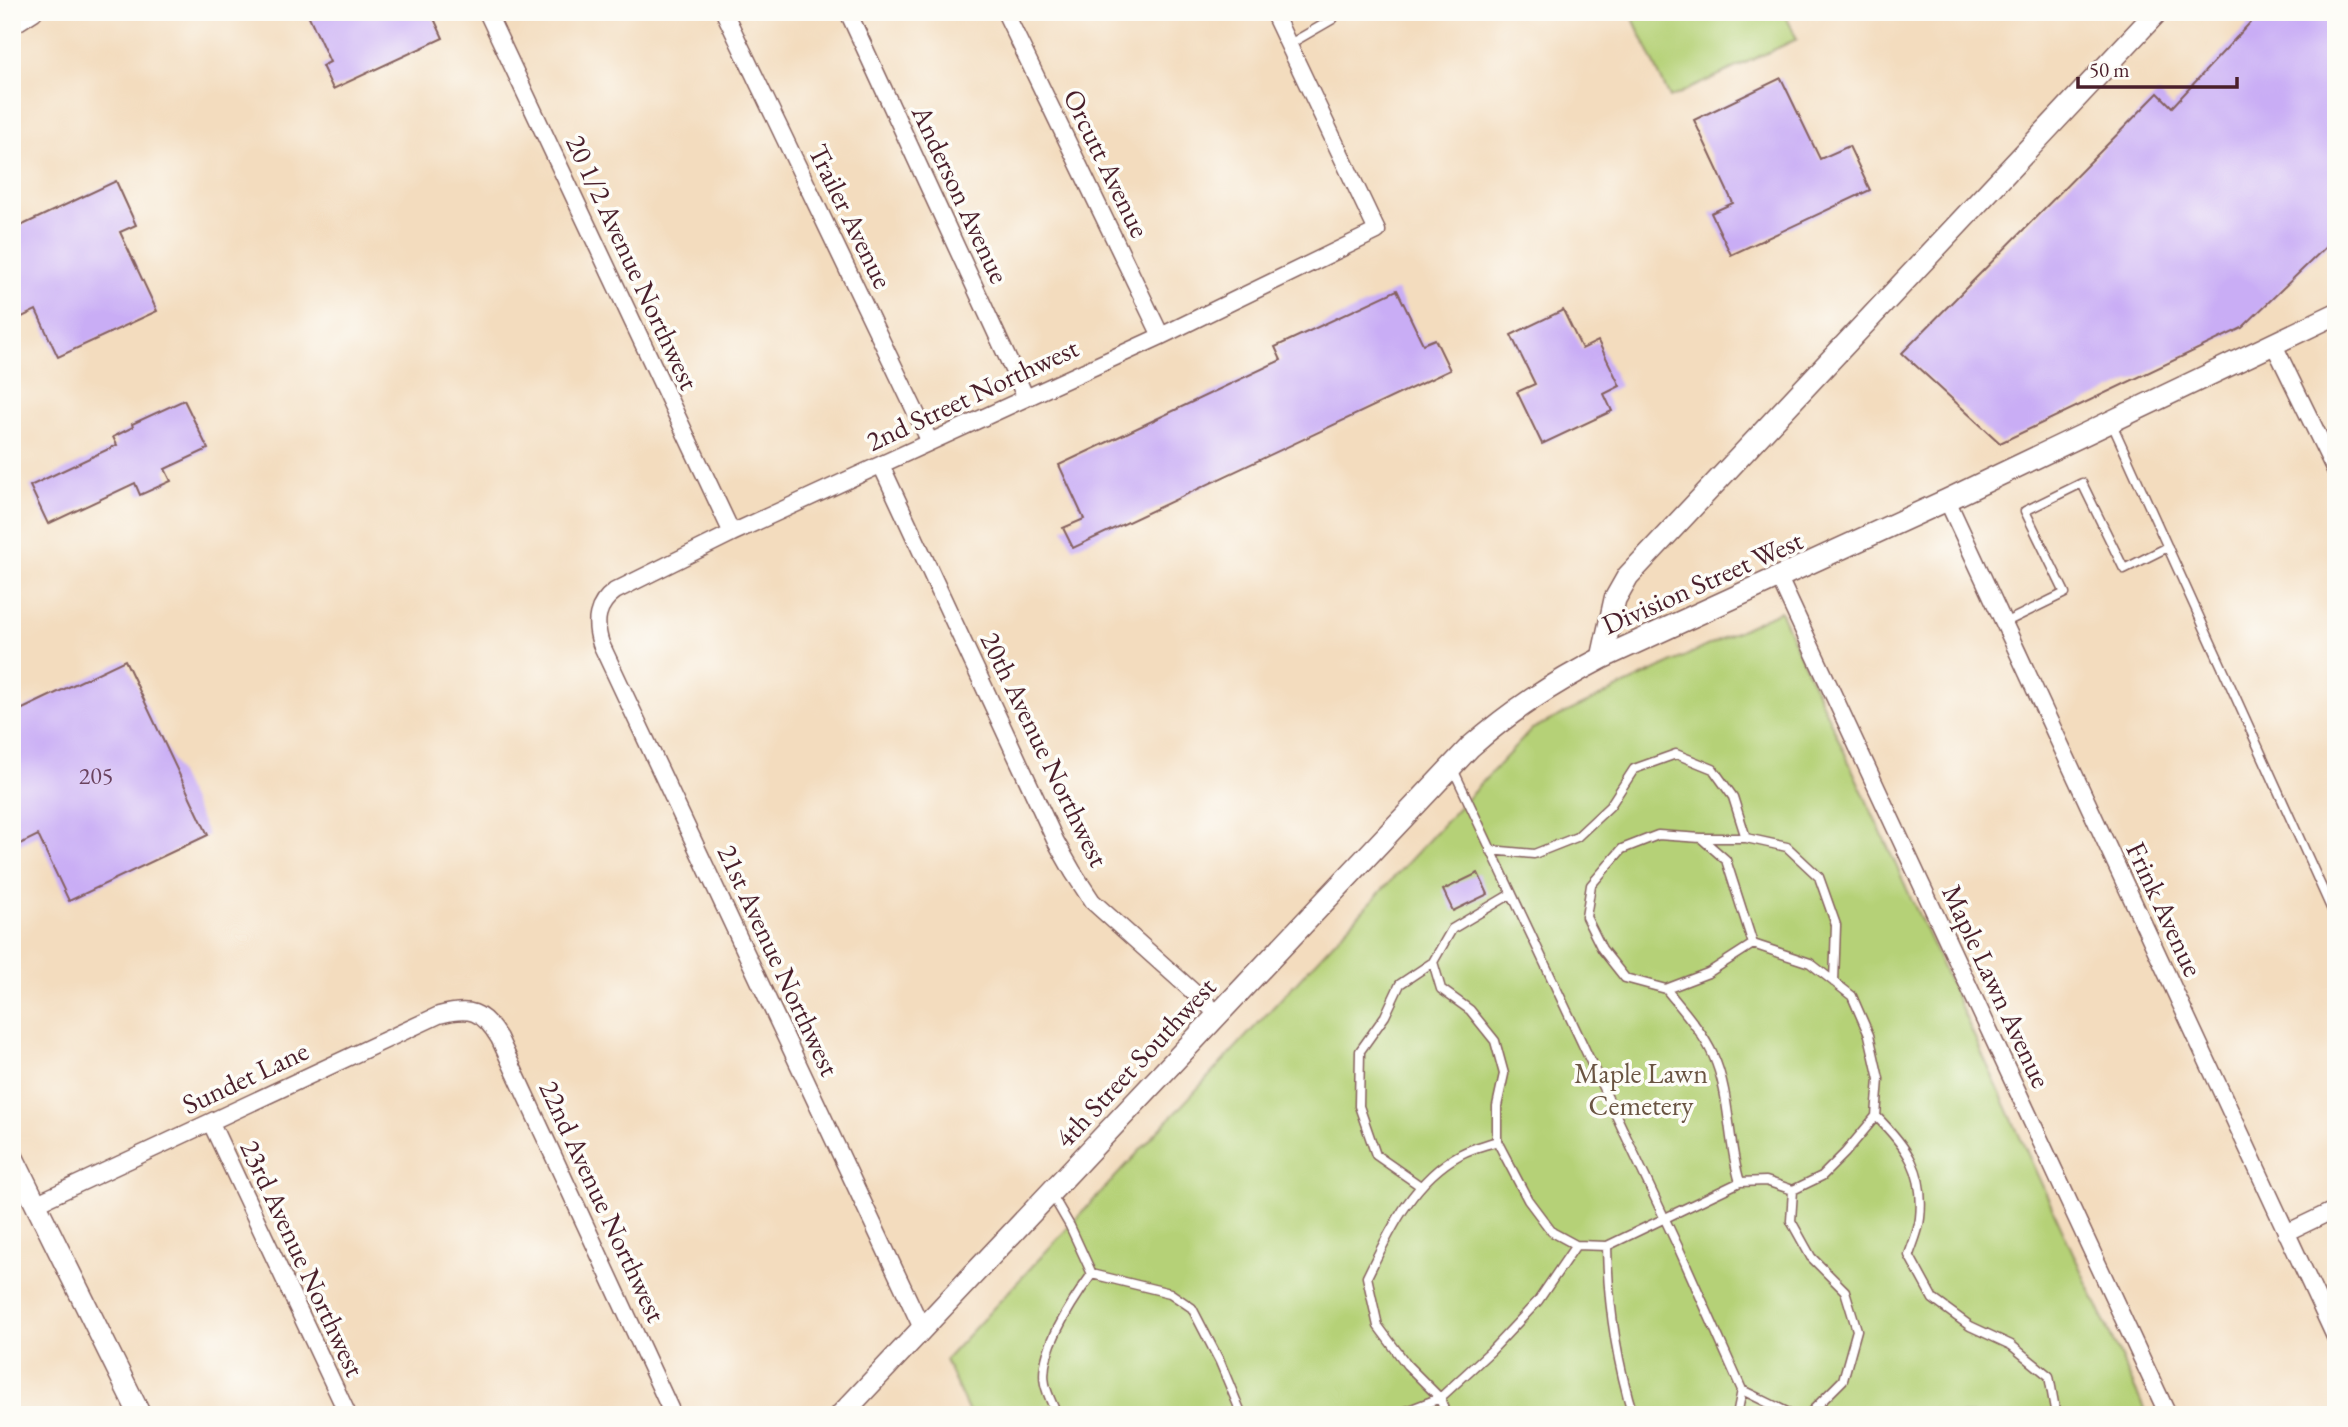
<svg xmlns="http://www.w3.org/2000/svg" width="2348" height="1427" font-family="'EB Garamond',serif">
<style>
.green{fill:#b5d177;stroke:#807851;stroke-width:2}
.building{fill:#c9adf5}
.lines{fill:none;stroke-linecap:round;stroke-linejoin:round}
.service-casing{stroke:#85615e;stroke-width:11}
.minor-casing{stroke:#85615e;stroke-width:19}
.tertiary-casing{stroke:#85615e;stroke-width:24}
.service{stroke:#fff;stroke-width:8}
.minor{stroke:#fff;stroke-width:16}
.tertiary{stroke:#fff;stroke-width:21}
.labels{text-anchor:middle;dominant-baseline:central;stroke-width:7;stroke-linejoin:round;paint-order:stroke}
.number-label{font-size:24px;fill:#6a425e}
.street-label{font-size:28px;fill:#4a1f2b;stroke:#fdfcf7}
.park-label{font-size:28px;fill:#6a5442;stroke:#fdfcf7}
</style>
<rect width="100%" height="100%" fill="#fdfcf7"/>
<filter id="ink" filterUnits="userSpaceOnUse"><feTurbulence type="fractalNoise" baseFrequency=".0143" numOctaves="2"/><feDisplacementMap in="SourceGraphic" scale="14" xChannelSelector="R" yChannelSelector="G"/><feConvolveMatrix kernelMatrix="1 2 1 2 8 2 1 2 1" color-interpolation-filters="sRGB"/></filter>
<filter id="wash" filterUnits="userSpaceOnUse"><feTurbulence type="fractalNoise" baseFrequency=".00686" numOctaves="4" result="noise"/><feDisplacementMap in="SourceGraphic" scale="28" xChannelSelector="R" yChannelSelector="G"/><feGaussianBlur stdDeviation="1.57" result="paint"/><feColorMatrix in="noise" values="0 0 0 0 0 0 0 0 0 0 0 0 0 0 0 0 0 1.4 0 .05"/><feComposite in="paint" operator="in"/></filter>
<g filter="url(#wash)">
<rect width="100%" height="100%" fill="#f3dcbe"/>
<path class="green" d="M 1630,12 L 1784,12 L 1797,39 L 1670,98 Z
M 1780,611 L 2147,1415 L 970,1415 L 945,1360 L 1532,729 Z"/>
<g id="blocks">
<path class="building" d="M 307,12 L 431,12 L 443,38 L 333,89 L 322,66 L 330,62 Z
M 2260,12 L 2336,12 L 2336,237 L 2242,328 L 2000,443 L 1902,353 L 2158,93 L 2172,107 Z
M 1781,78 L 1820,159 L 1849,146 L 1870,190 L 1731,255 L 1711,213 L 1733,203 L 1694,120 Z
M 116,181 L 136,225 L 120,232 L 157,311 L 58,357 L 36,310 L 12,322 L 12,230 Z
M 1397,290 L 1423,344 L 1435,339 L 1450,370 L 1073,548 L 1063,528 L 1084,519 L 1059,465 L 1281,360 L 1275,347 Z
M 1563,310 L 1582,349 L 1598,341 L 1620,386 L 1604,394 L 1612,411 L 1542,444 L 1517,392 L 1535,384 L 1511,335 Z
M 184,400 L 208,449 L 165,469 L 171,481 L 140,495 L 135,483 L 48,524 L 30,486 L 117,445 L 113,437 L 133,427 L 132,424 Z
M 125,660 L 208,835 L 69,901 L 38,835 L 12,848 L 12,714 Z
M 1478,873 L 1488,894 L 1453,911 L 1443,890 Z"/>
</g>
</g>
<g filter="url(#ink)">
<use href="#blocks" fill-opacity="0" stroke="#85615e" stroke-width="2"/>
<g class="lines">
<g class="service-casing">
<path id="service" d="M 1288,45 L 1333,19 L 1338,12
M 2112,424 L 2336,919
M 2004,623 L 2065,593 L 2025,511 L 2082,483 L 2124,569 L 2168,547
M 1453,769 L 1679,1249 L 1742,1390 L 1737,1415
M 1658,835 L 1701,838 L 1726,860 L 1753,944 L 1708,973 L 1666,989 L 1625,978 L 1602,949 L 1586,917 L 1591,885 L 1622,849 Z
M 1701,838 L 1746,838 L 1787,847 L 1819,877 L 1836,925 L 1834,982
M 1490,850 L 1534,854 L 1577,837 L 1610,806 L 1634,769 L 1676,754 L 1713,769 L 1733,797 L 1746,838
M 1753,944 L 1810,963 L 1852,996 L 1869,1035 L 1879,1079 L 1876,1116 C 1907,1147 1925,1172 1920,1218 C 1919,1230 1913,1243 1909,1255 L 1933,1299 L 1970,1326 L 2011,1345 L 2049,1376 L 2056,1415
M 1666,989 C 1682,1009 1702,1031 1713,1055 C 1731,1094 1727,1141 1740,1182
M 1419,1185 L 1376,1155 L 1359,1106 L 1360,1051 L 1385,1016 L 1400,984 L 1433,962
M 1793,1190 L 1822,1176 L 1845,1153 L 1876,1116
M 1052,1195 L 1070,1226 L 1092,1274
M 1576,1245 L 1607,1246 C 1608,1305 1616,1359 1633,1415
M 1607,1246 L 1740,1182 L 1766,1181 L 1793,1190 L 1791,1221 L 1811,1257 L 1845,1291 L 1857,1330 L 1843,1380 L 1808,1415
M 1092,1274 L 1170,1293 L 1192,1308 L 1220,1362 L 1242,1415
M 1742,1390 L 1793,1415
M 1057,1415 C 1053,1405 1047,1394 1045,1384 C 1038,1351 1074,1299 1092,1274
M 1396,1415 L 1440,1398 L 1491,1351 L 1538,1301 L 1576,1245 L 1552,1232 L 1528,1200 L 1497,1141 L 1497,1106 L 1504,1074 L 1495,1041 L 1470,1010 L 1441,989 L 1433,962 L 1452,929 L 1511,894
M 1446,1415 L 1440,1398 L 1407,1365 L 1378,1326 L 1367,1277 C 1390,1230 1413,1180 1461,1154 C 1472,1148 1486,1145 1497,1141"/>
</g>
<g class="minor-casing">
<path id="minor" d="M 487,12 L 732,533
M 724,12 L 930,442
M 848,12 L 1026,398
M 1005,12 L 1161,336
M 12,26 L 34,12
M 2273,343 L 2336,472
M 881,465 L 1056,842 L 1073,872 L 1092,901 L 1219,1015
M 1947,500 L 2336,1339
M 1779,578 L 2168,1415
M 211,1123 L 348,1415
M 35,1204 L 439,1015 C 470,1007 482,1010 499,1038 L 673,1415
M 2286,1233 L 2336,1209
M 922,1328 L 601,644 C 594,622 596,605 615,591 L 732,533 L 1161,336 L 1377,231 L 1273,12"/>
</g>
<g class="tertiary-casing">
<path id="tertiary" d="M 2157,12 L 1628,576 L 1615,599 L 1602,658 L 1947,500 L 2336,314
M 12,1156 L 140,1415
M 841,1415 L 1470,747 C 1512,710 1552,684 1602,658"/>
</g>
<use href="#service" class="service"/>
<use href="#minor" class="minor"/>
<use href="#tertiary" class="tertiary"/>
</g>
</g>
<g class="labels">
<g class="number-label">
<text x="96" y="775">205</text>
</g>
<g class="street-label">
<text transform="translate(1107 163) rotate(64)">Orcutt Avenue</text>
<text transform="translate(961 194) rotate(65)">Anderson Avenue</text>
<text transform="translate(851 216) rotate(64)">Trailer Avenue</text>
<text transform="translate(633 262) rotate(65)">20 1/2 Avenue Northwest</text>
<text transform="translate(972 394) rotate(-25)">2nd Street Northwest</text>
<text transform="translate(1702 582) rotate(-24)">Division Street West</text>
<text transform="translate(1045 749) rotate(64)">20th Avenue Northwest</text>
<text transform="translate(2165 909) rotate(65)">Frink Avenue</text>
<text transform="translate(779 960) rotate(65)">21st Avenue Northwest</text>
<text transform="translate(1997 986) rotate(65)">Maple Lawn Avenue</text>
<text transform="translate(1135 1062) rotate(-47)">4th Street Southwest</text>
<text transform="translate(245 1077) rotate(-25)">Sundet Lane</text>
<text transform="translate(603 1201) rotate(65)">22nd Avenue Northwest</text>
<text transform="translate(303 1258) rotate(65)">23rd Avenue Northwest</text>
</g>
<g class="park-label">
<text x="1641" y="1073">Maple Lawn<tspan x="1641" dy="32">Cemetery</tspan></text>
</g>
</g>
<rect width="2348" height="1427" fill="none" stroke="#fdfcf7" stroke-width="42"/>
<path d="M2078 77v10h159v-10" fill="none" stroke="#4a1f2b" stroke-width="3.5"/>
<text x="2089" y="77" font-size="21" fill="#4a1f2b" stroke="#fdfcf7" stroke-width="5" paint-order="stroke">50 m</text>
</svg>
